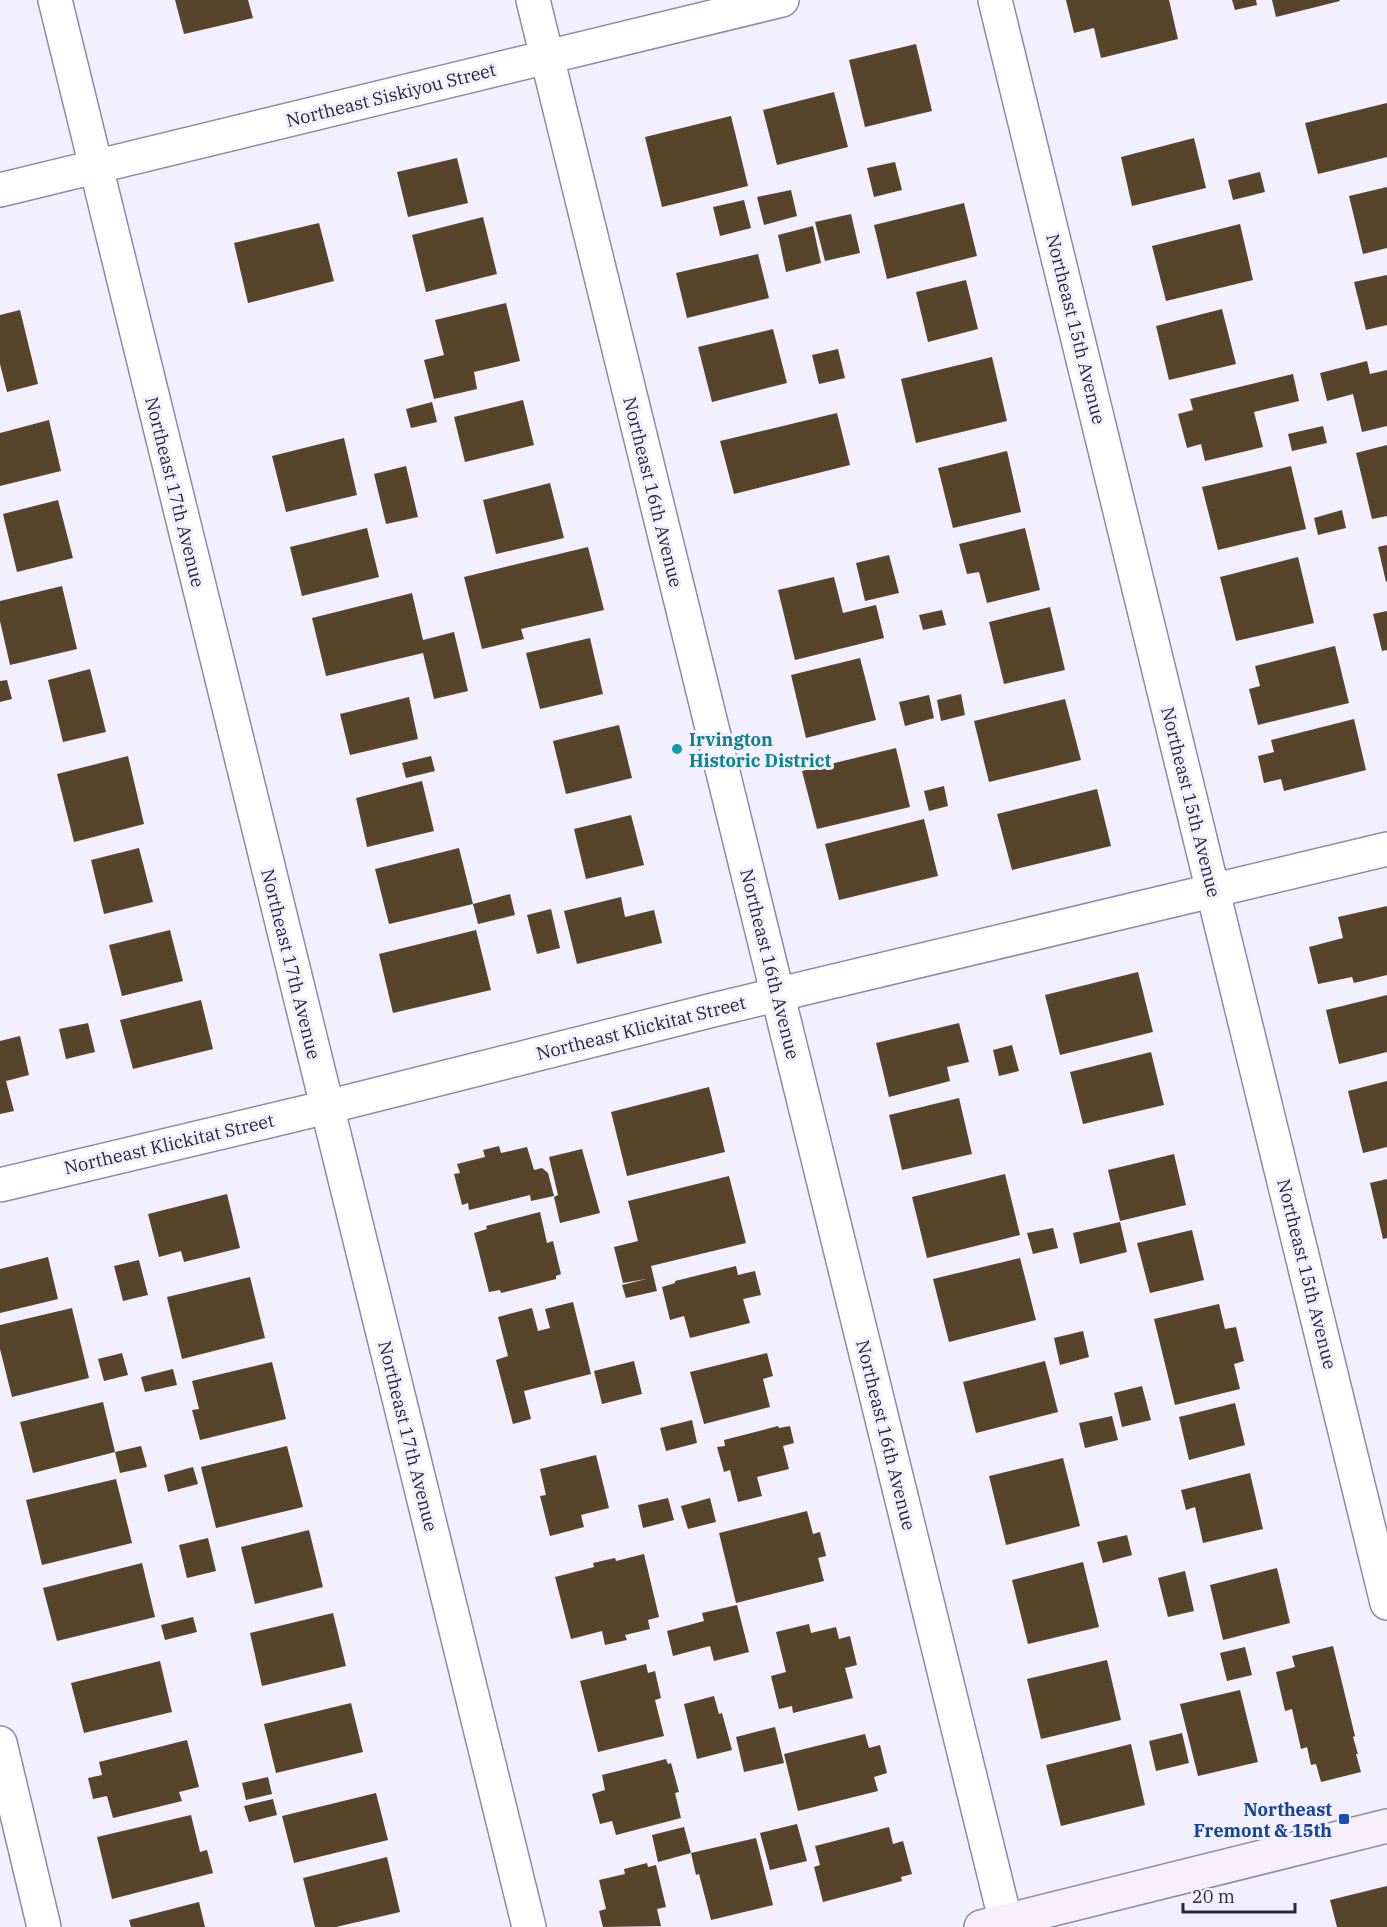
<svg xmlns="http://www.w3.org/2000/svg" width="1387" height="1927" font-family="'IBM Plex Serif',serif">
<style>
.building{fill:#58432b}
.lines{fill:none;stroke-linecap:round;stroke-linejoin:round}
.minor-casing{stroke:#8f89aa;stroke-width:36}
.tertiary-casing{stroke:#8f89aa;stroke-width:36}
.secondary-casing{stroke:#8f89aa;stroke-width:36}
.minor{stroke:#fff;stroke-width:33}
.tertiary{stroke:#fff;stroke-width:33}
.secondary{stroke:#f8effd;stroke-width:33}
.culture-dot{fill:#0f9aa8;stroke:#f2f0fe;stroke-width:2}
.transit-dot{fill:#1a4fb4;stroke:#f2f0fe;stroke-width:2}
.labels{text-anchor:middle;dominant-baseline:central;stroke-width:6;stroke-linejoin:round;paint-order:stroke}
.street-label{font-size:18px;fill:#2a2735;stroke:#f2f0fe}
.culture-label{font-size:18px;font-weight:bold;fill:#0d838f;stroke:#f2f0fe;text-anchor:start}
.transit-label{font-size:18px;font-weight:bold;fill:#164399;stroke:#f2f0fe;text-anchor:end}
</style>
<rect width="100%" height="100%" fill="#f2f0fe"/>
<path class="building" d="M 175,0 L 248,0 L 253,18 L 184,34 Z
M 1066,0 L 1169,0 L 1178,39 L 1101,58 L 1094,28 L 1074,33 Z
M 1232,0 L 1256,0 L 1257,5 L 1235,10 Z
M 1272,0 L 1339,0 L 1340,1 L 1276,17 Z
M 916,44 L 932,111 L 865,127 L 849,60 Z
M 834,92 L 848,147 L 777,165 L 763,110 Z
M 1387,103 L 1387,157 L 1318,174 L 1305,123 Z
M 731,116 L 748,186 L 662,207 L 645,137 Z
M 1194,138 L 1206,188 L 1132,206 L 1121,157 Z
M 457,158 L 468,203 L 408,217 L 397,172 Z
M 895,162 L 902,190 L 874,197 L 867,168 Z
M 1260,172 L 1265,192 L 1233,200 L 1228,180 Z
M 1387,187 L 1387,248 L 1363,254 L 1349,196 Z
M 791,190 L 797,216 L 764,225 L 757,197 Z
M 744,200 L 751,228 L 720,236 L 713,207 Z
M 964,203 L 977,256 L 887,279 L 874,225 Z
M 851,214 L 860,253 L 825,261 L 815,222 Z
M 483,217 L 497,274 L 426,292 L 412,235 Z
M 319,223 L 334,281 L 248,303 L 234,243 Z
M 1240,224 L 1253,280 L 1166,301 L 1152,246 Z
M 813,226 L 821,263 L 786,272 L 778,235 Z
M 758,254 L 769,298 L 687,318 L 676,273 Z
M 1387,275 L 1387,325 L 1366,330 L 1354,282 Z
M 966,280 L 978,329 L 928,342 L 916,292 Z
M 506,303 L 520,361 L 474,372 L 477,389 L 434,399 L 424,360 L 444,355 L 435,320 Z
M 1222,309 L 1236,364 L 1169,380 L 1156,326 Z
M 20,310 L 38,384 L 7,392 L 0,364 L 0,315 Z
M 773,329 L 787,383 L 712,402 L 698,347 Z
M 838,349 L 845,378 L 819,384 L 812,355 Z
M 992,357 L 1007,421 L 916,443 L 901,379 Z
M 1367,361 L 1370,374 L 1387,370 L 1387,426 L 1362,432 L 1353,394 L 1327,401 L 1320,373 Z
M 1293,374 L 1299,401 L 1254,412 L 1263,447 L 1205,461 L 1201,444 L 1187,448 L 1178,414 L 1193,410 L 1190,399 Z
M 523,400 L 534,445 L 465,462 L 454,417 Z
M 432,402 L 437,422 L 411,428 L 406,409 Z
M 837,413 L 850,465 L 734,494 L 720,441 Z
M 49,420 L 61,471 L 0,486 L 0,433 Z
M 1323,426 L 1327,443 L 1292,451 L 1288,434 Z
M 344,438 L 357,495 L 286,512 L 272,456 Z
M 1387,445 L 1387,516 L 1372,519 L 1356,453 Z
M 1007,451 L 1021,512 L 953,528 L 938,468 Z
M 406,466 L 418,517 L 386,524 L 374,474 Z
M 1291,466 L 1306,529 L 1218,550 L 1202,487 Z
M 550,483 L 564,538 L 496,554 L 483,500 Z
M 58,500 L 73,558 L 17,572 L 3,514 Z
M 1342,510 L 1346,528 L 1318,535 L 1314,518 Z
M 367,528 L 379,577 L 302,596 L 290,547 Z
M 1025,528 L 1040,590 L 987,603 L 979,572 L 967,574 L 959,544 Z
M 1387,545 L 1387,581 L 1386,582 L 1378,547 Z
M 588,547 L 604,610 L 521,629 L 524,639 L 482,649 L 464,577 Z
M 889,555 L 899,593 L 865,601 L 856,563 Z
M 1298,557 L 1314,623 L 1236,641 L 1220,577 Z
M 834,577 L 843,613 L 876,605 L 884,638 L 795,660 L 778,590 Z
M 62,586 L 77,649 L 10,665 L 0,621 L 0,601 Z
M 412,593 L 423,640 L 454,632 L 468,691 L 434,699 L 423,653 L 326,676 L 312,618 Z
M 1050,607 L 1065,670 L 1004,684 L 989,622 Z
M 942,610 L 946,625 L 923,630 L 919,615 Z
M 1387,611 L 1387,650 L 1382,651 L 1373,614 Z
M 590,638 L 603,694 L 540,709 L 526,653 Z
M 1335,646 L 1349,703 L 1258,725 L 1249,689 L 1260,686 L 1255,666 Z
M 860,658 L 876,720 L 806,738 L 791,675 Z
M 90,669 L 106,732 L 63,742 L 48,680 Z
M 7,680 L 12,699 L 0,702 L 0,681 Z
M 961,694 L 965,715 L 941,721 L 937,700 Z
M 929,695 L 934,718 L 905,726 L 899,702 Z
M 409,697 L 418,739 L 350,755 L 340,714 Z
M 1065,699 L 1081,760 L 989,782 L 974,721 Z
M 1354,719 L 1366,770 L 1284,791 L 1281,779 L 1264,783 L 1258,756 L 1274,752 L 1271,740 Z
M 619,725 L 632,778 L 566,794 L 553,741 Z
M 896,748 L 910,807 L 817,829 L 802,771 Z
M 128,756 L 144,824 L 74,842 L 57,774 Z
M 431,756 L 435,771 L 406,778 L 402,763 Z
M 422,781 L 434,831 L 367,847 L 356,798 Z
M 944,786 L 948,806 L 929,811 L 924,791 Z
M 1097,789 L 1111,846 L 1012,870 L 997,814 Z
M 631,815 L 644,865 L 586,879 L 574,829 Z
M 924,819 L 938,876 L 839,900 L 825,844 Z
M 139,848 L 153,902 L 104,914 L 91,860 Z
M 459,848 L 473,904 L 389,924 L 375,869 Z
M 510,894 L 515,915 L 478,924 L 473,904 Z
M 621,897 L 625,917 L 654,910 L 662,943 L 577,964 L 564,911 Z
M 1387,906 L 1387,975 L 1354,983 L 1352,977 L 1318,984 L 1309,947 L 1343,938 L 1338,917 Z
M 551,909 L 560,948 L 537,954 L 527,915 Z
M 170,930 L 183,981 L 122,996 L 109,945 Z
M 476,930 L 491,990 L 393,1013 L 379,954 Z
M 1138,972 L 1153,1032 L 1060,1055 L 1045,995 Z
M 1387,995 L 1387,1052 L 1339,1064 L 1326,1010 Z
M 201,1000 L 213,1049 L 133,1069 L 120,1020 Z
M 88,1023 L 95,1052 L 66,1059 L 59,1029 Z
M 959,1023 L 969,1062 L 947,1067 L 950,1081 L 889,1097 L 876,1043 Z
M 20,1036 L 29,1075 L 6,1081 L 14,1111 L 0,1114 L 0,1041 Z
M 1012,1045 L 1019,1071 L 999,1076 L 993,1050 Z
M 1151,1052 L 1164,1105 L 1083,1124 L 1070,1072 Z
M 1387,1081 L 1387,1147 L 1363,1153 L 1348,1091 Z
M 709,1087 L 725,1152 L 627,1176 L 611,1112 Z
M 959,1098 L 972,1154 L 902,1170 L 889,1115 Z
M 499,1146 L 501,1153 L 527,1147 L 534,1170 L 542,1168 L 548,1173 L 554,1196 L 531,1201 L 530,1195 L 469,1210 L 468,1203 L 462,1205 L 454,1174 L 460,1173 L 457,1164 L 485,1157 L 483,1150 Z
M 582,1149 L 600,1213 L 560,1223 L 554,1197 L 558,1195 L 549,1157 Z
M 1174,1154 L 1186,1205 L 1120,1221 L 1108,1170 Z
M 1005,1174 L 1020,1235 L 927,1258 L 912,1197 Z
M 729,1176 L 746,1243 L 651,1266 L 657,1291 L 626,1298 L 622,1285 L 646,1279 L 623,1283 L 614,1247 L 638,1241 L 628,1201 Z
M 1387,1179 L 1387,1238 L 1383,1239 L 1370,1183 Z
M 227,1194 L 240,1248 L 184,1262 L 181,1251 L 159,1257 L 148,1214 Z
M 540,1212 L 547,1243 L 553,1241 L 561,1274 L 556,1276 L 556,1279 L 501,1293 L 500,1290 L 489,1292 L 474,1233 L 487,1229 L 486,1226 Z
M 1120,1222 L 1127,1252 L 1080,1264 L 1073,1233 Z
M 1053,1228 L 1058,1248 L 1033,1254 L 1027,1233 Z
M 1192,1230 L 1204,1280 L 1150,1293 L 1137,1243 Z
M 48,1257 L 58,1299 L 0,1313 L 0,1269 Z
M 1020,1258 L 1036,1320 L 949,1342 L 933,1279 Z
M 139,1260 L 148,1295 L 123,1301 L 114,1266 Z
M 736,1266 L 738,1275 L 755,1271 L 761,1295 L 743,1299 L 750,1323 L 690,1338 L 684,1316 L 670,1320 L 662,1287 L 675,1283 L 675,1281 Z
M 250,1277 L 265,1338 L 182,1359 L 167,1297 Z
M 573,1302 L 591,1374 L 524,1391 L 531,1419 L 513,1424 L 496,1360 L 508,1356 L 498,1317 L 532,1308 L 538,1331 L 550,1328 L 545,1309 Z
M 1219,1304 L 1225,1329 L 1236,1327 L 1244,1361 L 1234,1364 L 1240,1389 L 1175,1405 L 1154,1319 Z
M 72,1308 L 89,1378 L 12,1397 L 0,1349 L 0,1325 Z
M 1083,1331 L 1089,1357 L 1060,1365 L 1054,1338 Z
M 122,1353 L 128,1375 L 104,1381 L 98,1359 Z
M 767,1353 L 773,1376 L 763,1379 L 770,1407 L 704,1424 L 690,1372 Z
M 634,1361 L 642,1394 L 602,1404 L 594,1371 Z
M 1045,1361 L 1058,1412 L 976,1433 L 963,1382 Z
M 272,1362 L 286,1419 L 200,1440 L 192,1410 L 199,1409 L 192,1381 Z
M 173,1369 L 177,1385 L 145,1392 L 141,1377 Z
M 1142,1386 L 1151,1420 L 1122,1427 L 1114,1393 Z
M 103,1402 L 115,1452 L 33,1473 L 20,1422 Z
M 1235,1403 L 1245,1445 L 1189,1460 L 1179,1417 Z
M 1112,1416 L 1118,1440 L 1085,1448 L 1079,1423 Z
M 692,1420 L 697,1443 L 666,1451 L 660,1428 Z
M 778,1426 L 779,1428 L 790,1426 L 794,1443 L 783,1446 L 789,1469 L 757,1477 L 762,1496 L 738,1502 L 730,1470 L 724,1472 L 717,1447 L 725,1446 L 724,1440 Z
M 141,1446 L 147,1467 L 120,1473 L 115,1452 Z
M 287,1446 L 303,1507 L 216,1528 L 201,1467 Z
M 596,1455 L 609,1508 L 581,1515 L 584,1527 L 550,1536 L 540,1496 L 546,1495 L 540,1469 Z
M 1063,1458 L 1080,1526 L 1006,1545 L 989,1476 Z
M 193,1467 L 198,1484 L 168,1492 L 164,1475 Z
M 1250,1473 L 1263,1529 L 1203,1543 L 1195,1507 L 1186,1510 L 1181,1490 Z
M 116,1479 L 132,1543 L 42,1565 L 26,1500 Z
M 668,1498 L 674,1520 L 643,1528 L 638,1505 Z
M 710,1498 L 716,1522 L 688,1529 L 681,1506 Z
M 807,1511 L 813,1534 L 820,1532 L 826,1556 L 818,1558 L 824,1581 L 736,1603 L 719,1533 Z
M 309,1530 L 323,1587 L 255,1604 L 241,1547 Z
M 1127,1535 L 1132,1555 L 1103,1563 L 1097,1542 Z
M 208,1538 L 216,1571 L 187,1578 L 179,1545 Z
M 644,1554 L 659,1617 L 648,1620 L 650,1629 L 625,1635 L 627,1640 L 605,1645 L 602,1631 L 571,1639 L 555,1577 L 594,1567 L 593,1563 L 615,1558 L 616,1561 Z
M 1083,1562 L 1099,1627 L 1028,1644 L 1012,1580 Z
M 142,1563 L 155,1617 L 57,1641 L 43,1588 Z
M 1277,1568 L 1290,1623 L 1223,1640 L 1210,1585 Z
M 1185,1571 L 1194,1611 L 1168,1617 L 1158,1578 Z
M 737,1605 L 749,1652 L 714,1661 L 710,1646 L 673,1656 L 667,1631 L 704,1621 L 702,1613 Z
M 333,1613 L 346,1666 L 262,1686 L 250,1633 Z
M 193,1617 L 197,1632 L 165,1640 L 161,1625 Z
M 809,1624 L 811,1633 L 836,1627 L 839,1639 L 850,1636 L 857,1665 L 845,1668 L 853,1698 L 793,1713 L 792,1706 L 779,1709 L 771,1676 L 786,1672 L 776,1632 Z
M 1333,1646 L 1355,1736 L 1353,1737 L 1358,1754 L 1356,1754 L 1361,1772 L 1321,1782 L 1316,1764 L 1311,1765 L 1307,1747 L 1301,1749 L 1292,1709 L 1285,1711 L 1276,1672 L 1295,1667 L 1292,1656 Z
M 1245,1647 L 1252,1675 L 1227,1681 L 1220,1653 Z
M 1107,1660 L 1121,1720 L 1041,1739 L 1027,1679 Z
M 160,1661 L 172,1712 L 84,1733 L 71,1683 Z
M 646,1664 L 648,1673 L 655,1671 L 661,1698 L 655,1700 L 664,1736 L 598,1752 L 580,1681 Z
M 1240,1690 L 1258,1762 L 1198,1776 L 1180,1704 Z
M 714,1696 L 719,1714 L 722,1713 L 732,1750 L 697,1759 L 684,1704 Z
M 351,1703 L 363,1752 L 276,1773 L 264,1724 Z
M 775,1727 L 784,1763 L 744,1772 L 736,1737 Z
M 1182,1733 L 1189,1763 L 1156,1771 L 1149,1741 Z
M 865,1734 L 869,1748 L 880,1745 L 887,1773 L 874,1777 L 878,1791 L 798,1811 L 784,1754 Z
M 187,1740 L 199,1787 L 179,1792 L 182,1801 L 113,1818 L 107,1796 L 93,1799 L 88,1778 L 102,1775 L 99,1762 Z
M 1131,1744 L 1145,1805 L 1061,1826 L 1046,1765 Z
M 666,1759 L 668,1764 L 671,1763 L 679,1792 L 675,1793 L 681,1818 L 616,1835 L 612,1821 L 600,1824 L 592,1794 L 605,1790 L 602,1775 Z
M 268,1777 L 272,1794 L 246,1800 L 242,1783 Z
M 376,1793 L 388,1840 L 294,1863 L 282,1816 Z
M 273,1799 L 277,1815 L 249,1822 L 244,1806 Z
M 191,1815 L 200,1852 L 207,1850 L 213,1873 L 112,1899 L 97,1837 Z
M 797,1824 L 807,1861 L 770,1870 L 760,1833 Z
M 684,1827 L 691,1853 L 658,1862 L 652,1835 Z
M 889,1827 L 893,1844 L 903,1841 L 912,1874 L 901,1877 L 902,1881 L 823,1902 L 814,1867 L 820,1865 L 815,1846 Z
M 756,1838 L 773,1905 L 711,1920 L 699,1874 L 696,1875 L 691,1853 Z
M 387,1857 L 400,1912 L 336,1927 L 315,1927 L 303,1878 Z
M 647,1863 L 648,1867 L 656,1865 L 666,1907 L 657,1909 L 661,1926 L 603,1927 L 599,1911 L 606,1909 L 599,1880 L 625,1874 L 624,1869 Z
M 1387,1886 L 1387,1927 L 1337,1927 L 1330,1900 Z
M 199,1902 L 205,1927 L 131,1927 L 129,1920 Z"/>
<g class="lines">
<g class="minor-casing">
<path id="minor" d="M 55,0 L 529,1927
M 533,0 L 1007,1927
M 0,190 L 782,0
M 0,1185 L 327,1107 L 713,1010 L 1387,849
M 0,1743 L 44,1927"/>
</g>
<g class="tertiary-casing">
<path id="tertiary" d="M 995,0 L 1387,1603"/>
</g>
<g class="secondary-casing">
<path id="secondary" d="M 981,1927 L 1387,1826"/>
</g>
<use href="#minor" class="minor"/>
<use href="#tertiary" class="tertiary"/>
<use href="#secondary" class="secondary"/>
</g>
<circle class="culture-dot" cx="677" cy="749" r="6"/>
<rect class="transit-dot" x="1338" y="1813" width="12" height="12" rx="3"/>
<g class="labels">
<g class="street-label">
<text transform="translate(391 95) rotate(-14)">Northeast Siskiyou Street</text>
<text transform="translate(1076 329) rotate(76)">Northeast 15th Avenue</text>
<text transform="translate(175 492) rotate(76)">Northeast 17th Avenue</text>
<text transform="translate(653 492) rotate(76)">Northeast 16th Avenue</text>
<text transform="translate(1191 802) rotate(76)">Northeast 15th Avenue</text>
<text transform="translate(291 964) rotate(76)">Northeast 17th Avenue</text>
<text transform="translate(770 964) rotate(76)">Northeast 16th Avenue</text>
<text transform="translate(641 1028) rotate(-14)">Northeast Klickitat Street</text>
<text transform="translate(169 1144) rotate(-13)">Northeast Klickitat Street</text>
<text transform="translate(1307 1274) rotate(76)">Northeast 15th Avenue</text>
<text transform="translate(886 1435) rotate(76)">Northeast 16th Avenue</text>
<text transform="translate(408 1436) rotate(76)">Northeast 17th Avenue</text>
</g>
<g class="culture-label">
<text x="689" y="739">Irvington<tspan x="689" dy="21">Historic District</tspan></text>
</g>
<g class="transit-label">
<text x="1332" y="1809">Northeast<tspan x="1332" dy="21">Fremont &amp; 15th</tspan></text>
</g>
</g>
<path d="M1183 1903v9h112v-9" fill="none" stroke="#2a2735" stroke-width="3"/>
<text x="1192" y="1903" font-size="18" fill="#2a2735" stroke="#f2f0fe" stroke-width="4.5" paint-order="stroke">20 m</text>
</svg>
